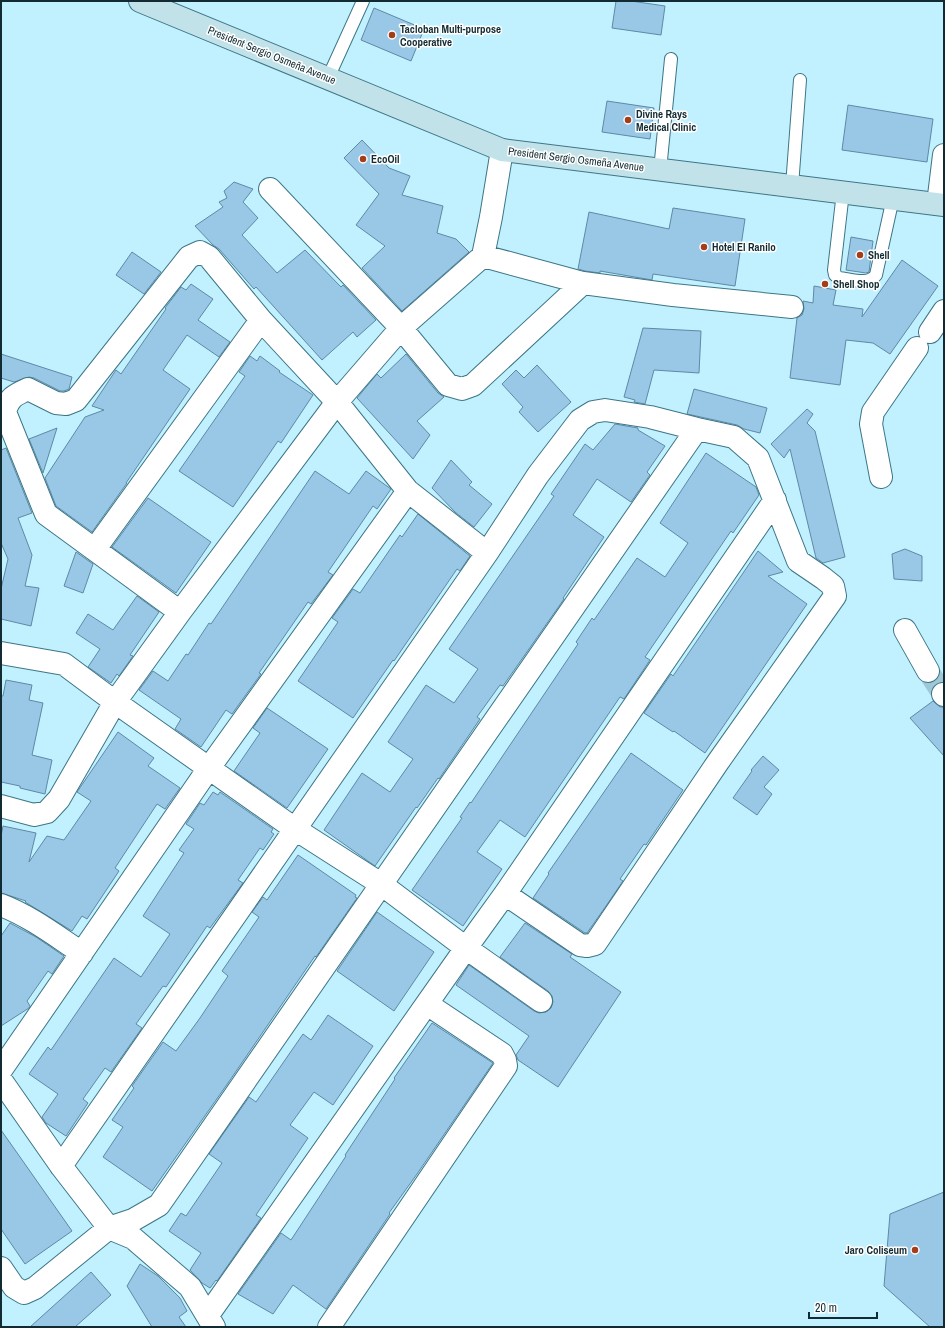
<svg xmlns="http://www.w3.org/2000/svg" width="945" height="1328" font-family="'Archivo Narrow',sans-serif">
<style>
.building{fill:#99c7e6;stroke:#5e89a7}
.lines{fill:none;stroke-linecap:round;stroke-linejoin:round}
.minor-tunnel{stroke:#9ec8d6;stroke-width:22;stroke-dasharray:22 11;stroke-linecap:butt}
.service-casing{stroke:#3c7686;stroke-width:14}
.minor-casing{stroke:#3c7686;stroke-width:24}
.secondary-casing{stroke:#3c7686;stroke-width:24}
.service{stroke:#fff;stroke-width:12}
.minor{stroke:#fff;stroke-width:22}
.secondary{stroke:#c2e2ea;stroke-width:22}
.poi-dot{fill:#a43d19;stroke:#fff;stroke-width:1.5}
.labels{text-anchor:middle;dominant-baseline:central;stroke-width:3;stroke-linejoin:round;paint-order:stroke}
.poi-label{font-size:11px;font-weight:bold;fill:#122a31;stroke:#fff;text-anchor:start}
.street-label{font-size:11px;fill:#122a31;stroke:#fff}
</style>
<rect width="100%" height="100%" fill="#c1f0ff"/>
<path class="building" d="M 616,1 L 631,1 L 665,6 L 661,35 L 612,28 Z
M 374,8 L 424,29 L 411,61 L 361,40 Z
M 607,101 L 654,108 L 650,139 L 602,132 Z
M 848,105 L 933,119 L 927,162 L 842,150 Z
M 362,140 L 389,168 L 410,176 L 402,195 L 443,206 L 437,233 L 456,239 L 469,252 L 402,311 L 362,268 L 385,246 L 356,225 L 379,194 L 344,158 Z
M 234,182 L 253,189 L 243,202 L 258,218 L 242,235 L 277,273 L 305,250 L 341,287 L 343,285 L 376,320 L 357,337 L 353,332 L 322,360 L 256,287 L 254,289 L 219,249 L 213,245 L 195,226 L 223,207 L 219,202 L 227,198 L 224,191 Z
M 673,208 L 745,219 L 735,286 L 653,274 L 652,280 L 600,271 L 600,273 L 585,271 L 578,269 L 589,212 L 669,229 Z
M 851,237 L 873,241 L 869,272 L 866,273 L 846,270 Z
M 132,252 L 161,272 L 144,294 L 116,275 Z
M 902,260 L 938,286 L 890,354 L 873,343 L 846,340 L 840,385 L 790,378 L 797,318 L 802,315 L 804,309 L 803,301 L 813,303 L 814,286 L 836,290 L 833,305 L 863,309 L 862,317 Z
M 191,284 L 213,299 L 198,320 L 230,342 L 219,357 L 187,335 L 163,370 L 190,389 L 126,483 L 127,483 L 92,532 L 56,506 L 45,478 L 85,417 L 104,410 L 92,406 L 116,370 L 121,374 L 166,309 L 165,308 L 181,287 L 186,290 Z
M 643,328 L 701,331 L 699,373 L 654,370 L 645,404 L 634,402 L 635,400 L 624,397 Z
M 1,354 L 72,377 L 69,389 L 64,391 L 60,391 L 34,378 L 29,377 L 14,382 L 1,378 Z
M 406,354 L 438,393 L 444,397 L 417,421 L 430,435 L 413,459 L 357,398 L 377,374 L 381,378 Z
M 250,356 L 257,361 L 260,356 L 280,371 L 279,372 L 313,395 L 281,443 L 278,441 L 233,507 L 179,471 L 245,376 L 239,372 Z
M 537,365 L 571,402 L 538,432 L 519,412 L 523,407 L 502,384 L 516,370 L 524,378 Z
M 694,389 L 767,408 L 760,433 L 744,429 L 737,425 L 687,414 Z
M 807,409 L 813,414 L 807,423 L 815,431 L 845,557 L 823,563 L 816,558 L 790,449 L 784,458 L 771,444 Z
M 615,424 L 638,428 L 638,430 L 665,446 L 647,472 L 650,475 L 631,502 L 597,479 L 573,515 L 604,537 L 563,598 L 564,599 L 503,686 L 500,685 L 477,717 L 480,719 L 439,779 L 438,778 L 417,808 L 416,807 L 375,866 L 324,830 L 362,773 L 390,792 L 413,759 L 388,742 L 426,685 L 454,703 L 478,669 L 449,649 L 554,496 L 551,494 L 585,444 L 593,450 Z
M 57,428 L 43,473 L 29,439 Z
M 6,448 L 32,513 L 18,518 L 32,555 L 25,586 L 39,588 L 31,626 L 1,619 L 1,589 L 8,559 L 1,543 L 1,450 Z
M 706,453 L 756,487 L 759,495 L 733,533 L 731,531 L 645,657 L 650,660 L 624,699 L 620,697 L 525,837 L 500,820 L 477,852 L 502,869 L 463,926 L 412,890 L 462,818 L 460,817 L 470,802 L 471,803 L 578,644 L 576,642 L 592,618 L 594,620 L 637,558 L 665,577 L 688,543 L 660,523 Z
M 451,460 L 472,482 L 469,485 L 492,504 L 474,527 L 455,512 L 432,488 Z
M 315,471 L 349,494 L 366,471 L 391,489 L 377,509 L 373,506 L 328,572 L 333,575 L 311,604 L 308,602 L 259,673 L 261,674 L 232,714 L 226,710 L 201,747 L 175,729 L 181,719 L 139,690 L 153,671 L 168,681 L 186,654 L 188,655 L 209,623 L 211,624 Z
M 148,498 L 211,542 L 176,593 L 112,547 Z
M 418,514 L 470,556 L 460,571 L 457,569 L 394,661 L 393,660 L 353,718 L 298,681 L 338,622 L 332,618 L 353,589 L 360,593 L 400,535 L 402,537 Z
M 905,549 L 922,556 L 922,581 L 894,579 L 892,554 Z
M 758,551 L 783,572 L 768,576 L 807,604 L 705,753 L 674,731 L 673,732 L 644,713 L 671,674 L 673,676 Z
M 76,552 L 93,564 L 83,593 L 64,586 Z
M 137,596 L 159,612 L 130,655 L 133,656 L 119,676 L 117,674 L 111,683 L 88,667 L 100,649 L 76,633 L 88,614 L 113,630 Z
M 6,680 L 32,685 L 29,700 L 43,703 L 32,755 L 52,760 L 45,794 L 20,788 L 20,786 L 1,782 L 1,696 L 3,696 Z
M 933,701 L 940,707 L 944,707 L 944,756 L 910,718 Z
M 267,708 L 328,749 L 287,808 L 234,771 L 260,733 L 253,728 Z
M 118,732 L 154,758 L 148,766 L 180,788 L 165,809 L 157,804 L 115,868 L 119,871 L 87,919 L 82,916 L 72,931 L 25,902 L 26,901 L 1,893 L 1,836 L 3,826 L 36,833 L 29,862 L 47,836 L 64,840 L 91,801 L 77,792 Z
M 631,753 L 683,790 L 646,845 L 644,844 L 620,879 L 623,881 L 606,906 L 587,933 L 585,933 L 533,898 L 549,874 L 548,873 Z
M 763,756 L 779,770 L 764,787 L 772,794 L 757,815 L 733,798 L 752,771 L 751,770 Z
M 213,792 L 218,795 L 220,792 L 273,829 L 271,832 L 274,834 L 263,850 L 260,848 L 238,880 L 243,883 L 210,928 L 207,926 L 166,987 L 163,986 L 136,1024 L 142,1028 L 111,1072 L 105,1068 L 83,1099 L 88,1103 L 66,1136 L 46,1123 L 42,1117 L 58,1094 L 29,1074 L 48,1047 L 51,1050 L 114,958 L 141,977 L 170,934 L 143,916 L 184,853 L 179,850 L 194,829 L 186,824 L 200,803 L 204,805 Z
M 298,855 L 356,895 L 355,897 L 357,898 L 316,957 L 315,956 L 228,1083 L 152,1191 L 103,1157 L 123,1127 L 112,1120 L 134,1088 L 132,1086 L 163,1042 L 176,1051 L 200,1018 L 228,976 L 222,971 L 259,917 L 252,912 L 263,897 L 267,900 Z
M 377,912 L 434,952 L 394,1011 L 337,971 Z
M 10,923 L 36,937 L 64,956 L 52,974 L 48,971 L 27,1001 L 30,1006 L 29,1008 L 1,1026 L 1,936 Z
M 525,923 L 572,954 L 570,957 L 621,992 L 558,1087 L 518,1060 L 516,1055 L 529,1036 L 456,985 L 469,965 L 534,1011 L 539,1013 L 546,1012 L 551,1008 L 553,1002 L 552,996 L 548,991 L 500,957 Z
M 328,1015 L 373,1046 L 333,1105 L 314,1092 L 290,1125 L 308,1138 L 256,1215 L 261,1218 L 217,1281 L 216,1280 L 210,1288 L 202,1283 L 190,1270 L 201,1253 L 169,1231 L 181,1213 L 186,1216 L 222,1163 L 209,1154 L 249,1097 L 256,1102 L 303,1034 L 311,1040 Z
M 432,1023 L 493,1063 L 417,1174 L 389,1213 L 390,1214 L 326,1309 L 293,1285 L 273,1314 L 238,1294 L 281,1233 L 291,1240 L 346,1156 L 345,1155 L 395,1079 L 394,1078 Z
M 1,1130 L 72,1231 L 25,1264 L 1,1229 Z
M 944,1192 L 944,1327 L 930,1327 L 884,1286 L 890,1214 Z
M 140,1264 L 158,1276 L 180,1298 L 187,1311 L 179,1317 L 186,1327 L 152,1327 L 127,1286 Z
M 91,1272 L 111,1295 L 75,1327 L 30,1327 Z"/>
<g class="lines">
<path class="minor-tunnel" d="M 928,671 L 943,694"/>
<g class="service-casing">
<path id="service" d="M 328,78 L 363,1
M 660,170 L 671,59
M 792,186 L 800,80
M 843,192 L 834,270 L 835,275 L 839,278 C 851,279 868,286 876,275 L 893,198"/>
</g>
<g class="minor-casing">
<path id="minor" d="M 270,189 L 401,328 L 448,385 L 462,389 L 473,385 L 583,283
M 938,204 L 944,155
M 483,256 L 583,283 L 673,295 L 792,307
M 930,332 L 944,311
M 881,477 L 871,424 L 873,412 L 917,348
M 95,549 L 261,320
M 180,612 L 46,514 L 5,412 C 9,397 15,395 28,389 L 56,403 L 66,404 L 76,400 L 189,257 L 200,252 L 209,257 L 261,320 L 337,402 L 408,491 L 487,553
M 905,630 L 928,671
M 1,653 L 64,664 L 115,702 L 295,829 L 381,884 L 466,948 L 541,1001
M 943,694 L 944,695
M 1,806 L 34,815 L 47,812 L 59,799 L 115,702 L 180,612 L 337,402 L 401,328 L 483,256 L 491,217 L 502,150
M 1,905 C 30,916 56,936 82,953
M 1,1070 L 209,768 L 408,491
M 1,1080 L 61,1166 L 109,1228 L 35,1288 L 24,1293 L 14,1287 L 1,1268
M 61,1166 L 487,553 L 538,475 L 580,420 L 593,412 L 605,410 L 650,417 L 697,429 L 734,437 L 758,458 L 798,561 L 823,578 L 833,586 L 835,596 L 718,762 L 595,944 L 587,946 L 580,945 L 505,894
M 109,1228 L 133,1220 L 159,1205 L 697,429
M 109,1228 L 133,1238 L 190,1287 L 214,1327
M 208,1315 L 466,948 L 505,894 L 775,500
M 329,1327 L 506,1066 L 505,1060 L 502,1054 L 427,1004"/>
</g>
<g class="secondary-casing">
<path id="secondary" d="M 140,1 L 502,150 L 944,205"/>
</g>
<use href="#service" class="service"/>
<use href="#minor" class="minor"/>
<use href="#secondary" class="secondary"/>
</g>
<g class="poi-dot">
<circle cx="392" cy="35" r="4"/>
<circle cx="628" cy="120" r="4"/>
<circle cx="363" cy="159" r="4"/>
<circle cx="704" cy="247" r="4"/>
<circle cx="860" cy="255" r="4"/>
<circle cx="825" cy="284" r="4"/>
<circle cx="915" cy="1250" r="4"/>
</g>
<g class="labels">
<g class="poi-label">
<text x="400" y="29">Tacloban Multi-purpose<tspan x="400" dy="13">Cooperative</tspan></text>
<text x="636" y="114">Divine Rays<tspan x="636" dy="13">Medical Clinic</tspan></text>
<text x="371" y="159">EcoOil</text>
<text x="712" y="247">Hotel El Ranilo</text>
<text x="868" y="255">Shell</text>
<text x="833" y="284">Shell Shop</text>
<text x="907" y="1250" text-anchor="end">Jaro Coliseum</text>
</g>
<g class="street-label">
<text transform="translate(272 55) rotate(22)">President Sergio Osmeña Avenue</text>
<text transform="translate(576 159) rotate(7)">President Sergio Osmeña Avenue</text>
</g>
</g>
<rect width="945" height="1328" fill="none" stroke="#122a31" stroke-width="4"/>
<path d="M809 1312v6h68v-6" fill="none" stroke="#122a31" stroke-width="2"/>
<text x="815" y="1312" font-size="12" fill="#122a31" stroke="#ffffff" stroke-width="3" paint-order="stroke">20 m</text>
</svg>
